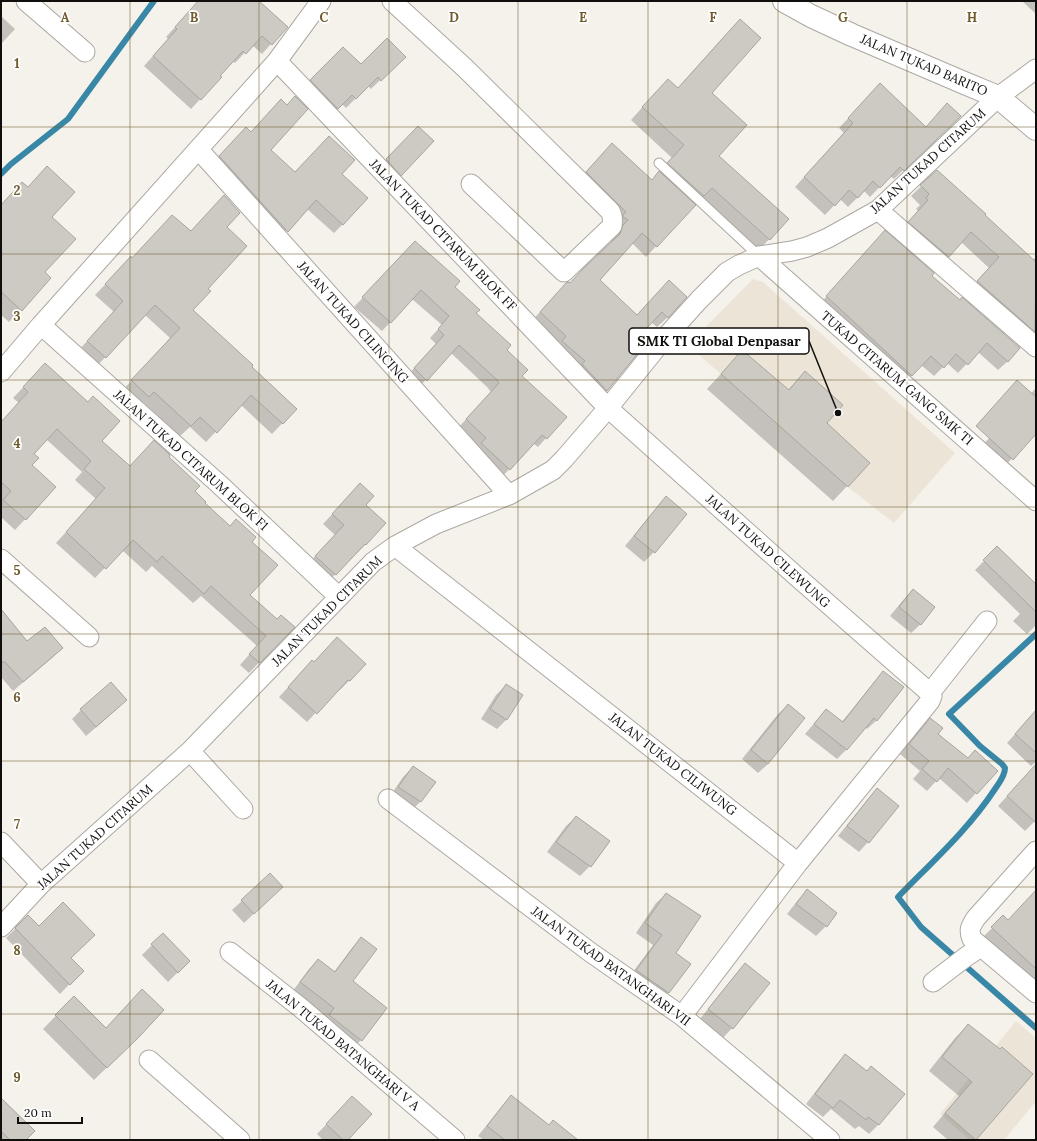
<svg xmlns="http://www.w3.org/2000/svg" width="1037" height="1141" font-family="Lora,serif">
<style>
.built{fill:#ece5d7}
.shadow{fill:#0003}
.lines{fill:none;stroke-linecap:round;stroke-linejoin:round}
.stream{stroke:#3887a7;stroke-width:6}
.building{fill:#cdcac3;stroke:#a8a59f}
.service-casing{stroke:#aca8a2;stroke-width:11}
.minor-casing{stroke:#aca8a2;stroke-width:21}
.tertiary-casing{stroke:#aca8a2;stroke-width:24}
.service{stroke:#fff;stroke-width:9}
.minor{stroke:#fff;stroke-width:19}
.tertiary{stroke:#fff;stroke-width:22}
.grid{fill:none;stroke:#705b2b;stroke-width:1;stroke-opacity:0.55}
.labels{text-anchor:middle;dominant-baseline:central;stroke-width:3.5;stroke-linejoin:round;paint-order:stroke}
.street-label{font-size:13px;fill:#100f0d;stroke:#fff}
.grid-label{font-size:13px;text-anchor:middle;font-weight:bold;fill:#705b2b;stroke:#fff;stroke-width:3.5;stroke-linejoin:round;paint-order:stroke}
.leader{fill:none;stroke:#100f0d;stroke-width:1.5}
.callout-dot{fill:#100f0d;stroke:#fff;stroke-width:1.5}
.callout{fill:#fff;stroke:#100f0d;stroke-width:1.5}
.callout-label{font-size:14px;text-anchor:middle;font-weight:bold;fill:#100f0d}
</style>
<rect width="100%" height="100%" fill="#f5f1eb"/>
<path class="built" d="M 753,279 L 763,282 L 955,453 L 894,523 L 848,487 L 688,345 Z
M 1016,1021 L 1036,1038 L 1036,1101 L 1004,1140 L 970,1140 L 940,1114 Z"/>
<path class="shadow" d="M 199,1 L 258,1 L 286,27 L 262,54 L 252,45 L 235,63 L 233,61 L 219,76 L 220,78 L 191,109 L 144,66 L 168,39 L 166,37 Z
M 1022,1 L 1036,1 L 1036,14 Z
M 1,16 L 15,29 L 1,44 Z
M 728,32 L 710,93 L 718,156 L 788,219 L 757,252 L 699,200 L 646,257 L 632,243 L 598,280 L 637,315 L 669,281 L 668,317 L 657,327 L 651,322 L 630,345 L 638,352 L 607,391 L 596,401 L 530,323 L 556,294 L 570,284 L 610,245 L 613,237 L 618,231 L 576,182 L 602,155 L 652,181 L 672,158 L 631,120 L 656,92 L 677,89 Z
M 343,48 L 361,66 L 404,57 L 371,89 L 368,86 L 346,108 L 342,104 L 328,118 L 302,90 Z
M 871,94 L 926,128 L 950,126 L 894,179 L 890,176 L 870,197 L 864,191 L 848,207 L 840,199 L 825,215 L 795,187 L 844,133 L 839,128 Z
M 281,100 L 287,106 L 270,150 L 295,174 L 340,174 L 343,224 L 334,233 L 307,209 L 278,240 L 211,166 L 237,138 L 250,133 Z
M 409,136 L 401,175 L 391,184 L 377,169 Z
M 937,171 L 1033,260 L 1036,257 L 1036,339 L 967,292 L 989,268 L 961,242 L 938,267 L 899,233 L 918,211 L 916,209 L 920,205 L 911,196 Z
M 10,195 L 51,217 L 44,272 L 50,278 L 9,322 L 1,315 L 1,205 Z
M 226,227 L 207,289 L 191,310 L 250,367 L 296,409 L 272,434 L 241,405 L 206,442 L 190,427 L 180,436 L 143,402 L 139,406 L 122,391 L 170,338 L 145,315 L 95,368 L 78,351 L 114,312 L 95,295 L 121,268 L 132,259 L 190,232 Z
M 876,241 L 931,276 L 1008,361 L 998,370 L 978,352 L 958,373 L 947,363 L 934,376 L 921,365 L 903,384 L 818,306 Z
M 407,251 L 453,287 L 505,350 L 521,376 L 565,417 L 538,447 L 533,443 L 501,478 L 458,428 L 491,392 L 487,387 L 451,353 L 418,388 L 406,377 L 436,344 L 430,338 L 442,325 L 412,299 L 382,331 L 354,307 Z
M 742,351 L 788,390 L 805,372 L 826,423 L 869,463 L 833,501 L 707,389 Z
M 35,375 L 100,441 L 129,467 L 167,457 L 203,503 L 230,527 L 250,542 L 249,595 L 277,620 L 293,627 L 249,673 L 240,665 L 257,646 L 201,596 L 193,603 L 152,566 L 146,572 L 122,550 L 95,578 L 56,543 L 96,499 L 75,480 L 82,472 L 46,439 L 33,454 L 30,465 L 55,487 L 15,530 L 1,517 L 1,423 L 19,403 L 13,398 Z
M 1036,388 L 1036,433 L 1002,469 L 979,449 Z
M 351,494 L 384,523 L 365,545 L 356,554 L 355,553 L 326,584 L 306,566 L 335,535 L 323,524 Z
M 666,498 L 654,552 L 644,562 L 625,546 L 657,507 Z
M 997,548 L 1036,585 L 1036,625 L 1027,634 L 1013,621 L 1020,614 L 975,570 Z
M 913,590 L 921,624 L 911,633 L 890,616 L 904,599 Z
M 1,611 L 27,642 L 61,648 L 52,658 L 13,691 L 1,677 L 1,662 L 2,661 L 1,660 Z
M 314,663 L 365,664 L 340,690 L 338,689 L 307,722 L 279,697 L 303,671 Z
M 883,672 L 877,720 L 867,729 L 865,727 L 846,750 L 837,759 L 805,734 L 817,720 L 826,710 L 841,723 L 874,682 Z
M 506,685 L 507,719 L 497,729 L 481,719 L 496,695 Z
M 788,705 L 768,764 L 758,773 L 742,759 L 778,714 Z
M 81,710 L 116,710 L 86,736 L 72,719 Z
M 1036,711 L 1036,762 L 1031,766 L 1007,743 Z
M 931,719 L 937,734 L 976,793 L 967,803 L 939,778 L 927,791 L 913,779 L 920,771 L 900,754 L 921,729 Z
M 413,767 L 434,782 L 420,802 L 411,811 L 390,796 L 403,777 Z
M 1036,783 L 1036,820 L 1025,831 L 998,806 L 1018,784 Z
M 877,789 L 868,842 L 859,852 L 838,836 L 868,799 Z
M 576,817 L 608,841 L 590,866 L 580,876 L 547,852 L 566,826 Z
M 270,875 L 272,896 L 244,923 L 232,910 Z
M 807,891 L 836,913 L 826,926 L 816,936 L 787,914 L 798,900 Z
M 666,894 L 675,953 L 689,964 L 668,993 L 658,1002 L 627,980 L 653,945 L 636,933 L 656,903 Z
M 1036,896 L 1036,988 L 983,937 L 994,926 L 1008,921 Z
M 28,916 L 82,971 L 60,994 L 6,938 Z
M 163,934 L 179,971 L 168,982 L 142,955 Z
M 361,938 L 352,982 L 361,1040 L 352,1050 L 292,992 L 309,969 L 318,960 L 334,972 L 352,948 Z
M 745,964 L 732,1028 L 723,1038 L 700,1019 L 736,974 Z
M 74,997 L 106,1029 L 139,1036 L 94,1080 L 43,1029 Z
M 968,1025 L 1032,1074 L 975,1140 L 948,1140 L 933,1127 L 959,1096 L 929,1071 L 955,1038 Z
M 845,1055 L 867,1072 L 903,1094 L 878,1125 L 869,1134 L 859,1126 L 855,1129 L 831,1109 L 823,1117 L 806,1104 L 836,1065 Z
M 511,1096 L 566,1140 L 484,1140 L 478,1136 L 502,1106 Z
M 1,1100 L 25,1140 L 1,1140 Z
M 343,1107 L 346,1140 L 323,1140 L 317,1134 Z"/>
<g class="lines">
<path class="stream" d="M 1,174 L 11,164 L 68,119 L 154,1
M 1036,634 L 949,714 L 980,746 L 1002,764 L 1005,768 C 1005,776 999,783 995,789 C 968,830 932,862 898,897 L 921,927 L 1036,1028"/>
</g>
<path class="building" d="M 198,1 L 259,1 L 288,27 L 272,45 L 262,36 L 246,54 L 243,51 L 220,76 L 222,77 L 201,100 L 153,56 L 177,29 L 175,27 Z
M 740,19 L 761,38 L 712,93 L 747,125 L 719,156 L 789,219 L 770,240 L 712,188 L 704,196 L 667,163 L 684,145 L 642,107 L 668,79 L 678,88 Z
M 387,38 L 406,57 L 381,81 L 378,77 L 356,99 L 352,95 L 338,109 L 310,80 L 343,47 L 361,64 Z
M 880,83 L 926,127 L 947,103 L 961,116 L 904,171 L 900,167 L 880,188 L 873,181 L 858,198 L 849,190 L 835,206 L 804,177 L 853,123 L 848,118 Z
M 295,96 L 308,109 L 271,150 L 295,172 L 329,136 L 355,160 L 342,174 L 368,198 L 343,225 L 316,200 L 288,232 L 219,156 L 246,127 L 251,132 L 281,99 L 287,105 Z
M 418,126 L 434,141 L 401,176 L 386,159 Z
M 612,143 L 652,180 L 659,171 L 696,205 L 657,247 L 642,233 L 600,280 L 637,315 L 669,280 L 687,297 L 668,318 L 662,312 L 631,345 L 639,352 L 607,391 L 582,364 L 585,361 L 562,341 L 566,336 L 540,312 L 566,283 L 569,282 L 570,283 L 585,267 L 620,234 L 623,225 L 628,220 L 623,217 L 623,215 L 626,212 L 586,172 Z
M 47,166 L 75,192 L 52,217 L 76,239 L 45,272 L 51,278 L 22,311 L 1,292 L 1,205 L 22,182 L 28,187 Z
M 937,170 L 986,214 L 985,215 L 1036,262 L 1035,332 L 977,281 L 999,257 L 971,232 L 949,257 L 908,222 L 928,200 L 926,198 L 929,194 L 920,185 Z
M 224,195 L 240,213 L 227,227 L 247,246 L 208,289 L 211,291 L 193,310 L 253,365 L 252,367 L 297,409 L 283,424 L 251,395 L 217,433 L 200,417 L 191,426 L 154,392 L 149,397 L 131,380 L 180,328 L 155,305 L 106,358 L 87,341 L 123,301 L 105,284 L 131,256 L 132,258 L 172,215 L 191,231 Z
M 885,230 L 934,273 L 932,276 L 960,300 L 962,297 L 1020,348 L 1008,362 L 987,343 L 968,365 L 956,354 L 944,368 L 931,356 L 912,376 L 826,296 Z
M 415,241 L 460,281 L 455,287 L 480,310 L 476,313 L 511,345 L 507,350 L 528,370 L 522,376 L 567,417 L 547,439 L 542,435 L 510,470 L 481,443 L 486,438 L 466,419 L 499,383 L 496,379 L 459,345 L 427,381 L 414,368 L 444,335 L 438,329 L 449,316 L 421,290 L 391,323 L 362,297 Z
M 742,350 L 789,390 L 805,371 L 843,405 L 827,423 L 870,463 L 848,487 L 721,374 Z
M 45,363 L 88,402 L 93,396 L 120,421 L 102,441 L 130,466 L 154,440 L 170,455 L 169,457 L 200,486 L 195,491 L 206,502 L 205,503 L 230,526 L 236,519 L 256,537 L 252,542 L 278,565 L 250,595 L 277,619 L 281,615 L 295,627 L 260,663 L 249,654 L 266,636 L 211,586 L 204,594 L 162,556 L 157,562 L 133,540 L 106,569 L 66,532 L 105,488 L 84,469 L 91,461 L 57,429 L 34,454 L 39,458 L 32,465 L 56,487 L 26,520 L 3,500 L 11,491 L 1,482 L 1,422 L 28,392 L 23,387 Z
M 1017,380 L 1036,397 L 1036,434 L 1013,460 L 976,426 Z
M 360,483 L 374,496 L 366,505 L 386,523 L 366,545 L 365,544 L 336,575 L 315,556 L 344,525 L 332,514 Z
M 666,496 L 687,514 L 655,553 L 634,536 Z
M 997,546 L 1036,584 L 1036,612 L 983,560 Z
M 913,589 L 935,607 L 921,625 L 899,607 Z
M 1,609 L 27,641 L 45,627 L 63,648 L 23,682 L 5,662 L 1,662 Z
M 337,637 L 366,664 L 350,681 L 348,680 L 317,714 L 288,687 L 312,660 L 314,662 Z
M 883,671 L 904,687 L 877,721 L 874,718 L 847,750 L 814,724 L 826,709 L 843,722 Z
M 111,682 L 127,700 L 96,727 L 80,709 Z
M 506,684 L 523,695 L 507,720 L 490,709 Z
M 788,704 L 805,718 L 768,764 L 751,750 Z
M 1036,710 L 1036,753 L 1015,734 Z
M 930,718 L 943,728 L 938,734 L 968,758 L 975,750 L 998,771 L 977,794 L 948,768 L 937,782 L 922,769 L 929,761 L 909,744 Z
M 1036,764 L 1036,823 L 1007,796 Z
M 413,766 L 436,782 L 421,802 L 398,787 Z
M 877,788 L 899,806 L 869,843 L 847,826 Z
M 576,816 L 610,841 L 591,867 L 556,842 Z
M 270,873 L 283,887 L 254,914 L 241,900 Z
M 807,889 L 837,913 L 827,927 L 796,904 Z
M 1036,890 L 1036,969 L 991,927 L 1003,915 L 1008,920 Z
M 666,893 L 701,916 L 676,953 L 691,964 L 669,993 L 636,970 L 662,935 L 645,923 Z
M 63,902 L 95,935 L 71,958 L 84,971 L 70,985 L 15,928 L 28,915 L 39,926 Z
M 163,933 L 190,961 L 178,973 L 151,944 Z
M 361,937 L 377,949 L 353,981 L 387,1008 L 362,1041 L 329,1015 L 334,1008 L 300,982 L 318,959 L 335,972 Z
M 745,963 L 770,983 L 733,1029 L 708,1009 Z
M 142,989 L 164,1010 L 140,1036 L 107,1068 L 55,1015 L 74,996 L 106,1028 Z
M 968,1024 L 1000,1049 L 1002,1047 L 1033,1074 L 976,1140 L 945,1113 L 972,1082 L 942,1057 Z
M 845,1054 L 867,1071 L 871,1066 L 905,1094 L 879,1125 L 868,1117 L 866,1120 L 840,1100 L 833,1108 L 815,1094 Z
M 511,1095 L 549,1125 L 553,1120 L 578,1140 L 505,1140 L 487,1126 Z
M 352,1096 L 372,1114 L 348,1140 L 343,1140 L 326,1124 Z
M 1,1098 L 35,1131 L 26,1140 L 10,1140 L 1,1131 Z"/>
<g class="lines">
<g class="service-casing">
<path id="service" d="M 659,163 L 759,256"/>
</g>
<g class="minor-casing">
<path id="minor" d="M 26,1 L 85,52
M 392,1 L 465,68 L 610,211 C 613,216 613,220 612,226 L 564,272 L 471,184
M 277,61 L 608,408 L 795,575 L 930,693
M 198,149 L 509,495
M 878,210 L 1036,347
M 759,256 L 1036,501
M 41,325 L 219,484 L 338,596
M 1,372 L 41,325 L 277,61 L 321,1
M 395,546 L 798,863
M 1,559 L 89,637
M 930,693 L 987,621
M 190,751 L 243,809
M 388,799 L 590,952 L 682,1016 L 830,1140
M 1,842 L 41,884
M 1036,851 L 976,918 C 971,926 968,929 972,939 L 1036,993
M 1,927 L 41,884 L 190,751 L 373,562 L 395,546 L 436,524 L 509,495 L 553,470 L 564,459 L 608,408 L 662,341 L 699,300 L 727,272 L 739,265 L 759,256 L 792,251 L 807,247 L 828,238 L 878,210 L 998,97 L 1036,69
M 230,952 L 301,1008 L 455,1140
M 933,982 L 967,956 L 981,947
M 682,1016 L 798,863 L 930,701 L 932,696 L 930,693
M 149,1060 L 240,1140"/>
</g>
<g class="tertiary-casing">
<path id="tertiary" d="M 784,1 L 811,16 L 852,35 L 962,82 L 998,97 L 1036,129"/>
</g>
<use href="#service" class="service"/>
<use href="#minor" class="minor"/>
<use href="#tertiary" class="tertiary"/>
</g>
<path class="grid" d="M 130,1 L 130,1140M 259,1 L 259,1140M 389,1 L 389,1140M 518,1 L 518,1140M 648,1 L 648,1140M 778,1 L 778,1140M 907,1 L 907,1140M 1,127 L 1036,127M 1,254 L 1036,254M 1,380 L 1036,380M 1,507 L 1036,507M 1,634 L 1036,634M 1,761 L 1036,761M 1,887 L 1036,887M 1,1014 L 1036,1014"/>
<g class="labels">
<g class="street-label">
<text transform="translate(924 65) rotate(23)">JALAN TUKAD BARITO</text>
<text transform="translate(928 161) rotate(-42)">JALAN TUKAD CITARUM</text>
<text transform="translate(443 235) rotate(46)">JALAN TUKAD CITARUM BLOK FF</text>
<text transform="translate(353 322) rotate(48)">JALAN TUKAD CILINCING</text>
<text transform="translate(897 378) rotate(41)">TUKAD CITARUM GANG SMK TI</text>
<text transform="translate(191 460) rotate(42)">JALAN TUKAD CITARUM BLOK F1</text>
<text transform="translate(768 551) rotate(42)">JALAN TUKAD CILEWUNG</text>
<text transform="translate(327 611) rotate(-45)">JALAN TUKAD CITARUM</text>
<text transform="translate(673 764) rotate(38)">JALAN TUKAD CILIWUNG</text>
<text transform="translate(95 837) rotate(-42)">JALAN TUKAD CITARUM</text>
<text transform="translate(611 966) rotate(36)">JALAN TUKAD BATANGHARI VII</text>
<text transform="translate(343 1045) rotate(40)">JALAN TUKAD BATANGHARI V A</text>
</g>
</g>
<g class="grid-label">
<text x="65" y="22">A</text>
<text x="194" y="22">B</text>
<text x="324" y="22">C</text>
<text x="454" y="22">D</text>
<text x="583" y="22">E</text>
<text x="713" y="22">F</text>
<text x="843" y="22">G</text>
<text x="972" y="22">H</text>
<text x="17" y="68">1</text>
<text x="17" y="195">2</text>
<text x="17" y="321">3</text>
<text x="17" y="448">4</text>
<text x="17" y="575">5</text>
<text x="17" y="702">6</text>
<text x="17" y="829">7</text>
<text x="17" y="955">8</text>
<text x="17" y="1082">9</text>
</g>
<path class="leader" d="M838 413L809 341"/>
<circle class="callout-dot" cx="838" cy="413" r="4"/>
<rect class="callout" x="629" y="328" width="180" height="26" rx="4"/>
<g class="callout-label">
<text x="719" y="346">SMK TI Global Denpasar</text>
</g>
<rect width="1037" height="1141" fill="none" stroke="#100f0d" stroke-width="4"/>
<path d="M18 1117v6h64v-6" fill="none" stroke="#100f0d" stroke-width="2"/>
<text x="24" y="1117" font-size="12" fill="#100f0d" stroke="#ffffff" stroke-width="3" paint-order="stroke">20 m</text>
</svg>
